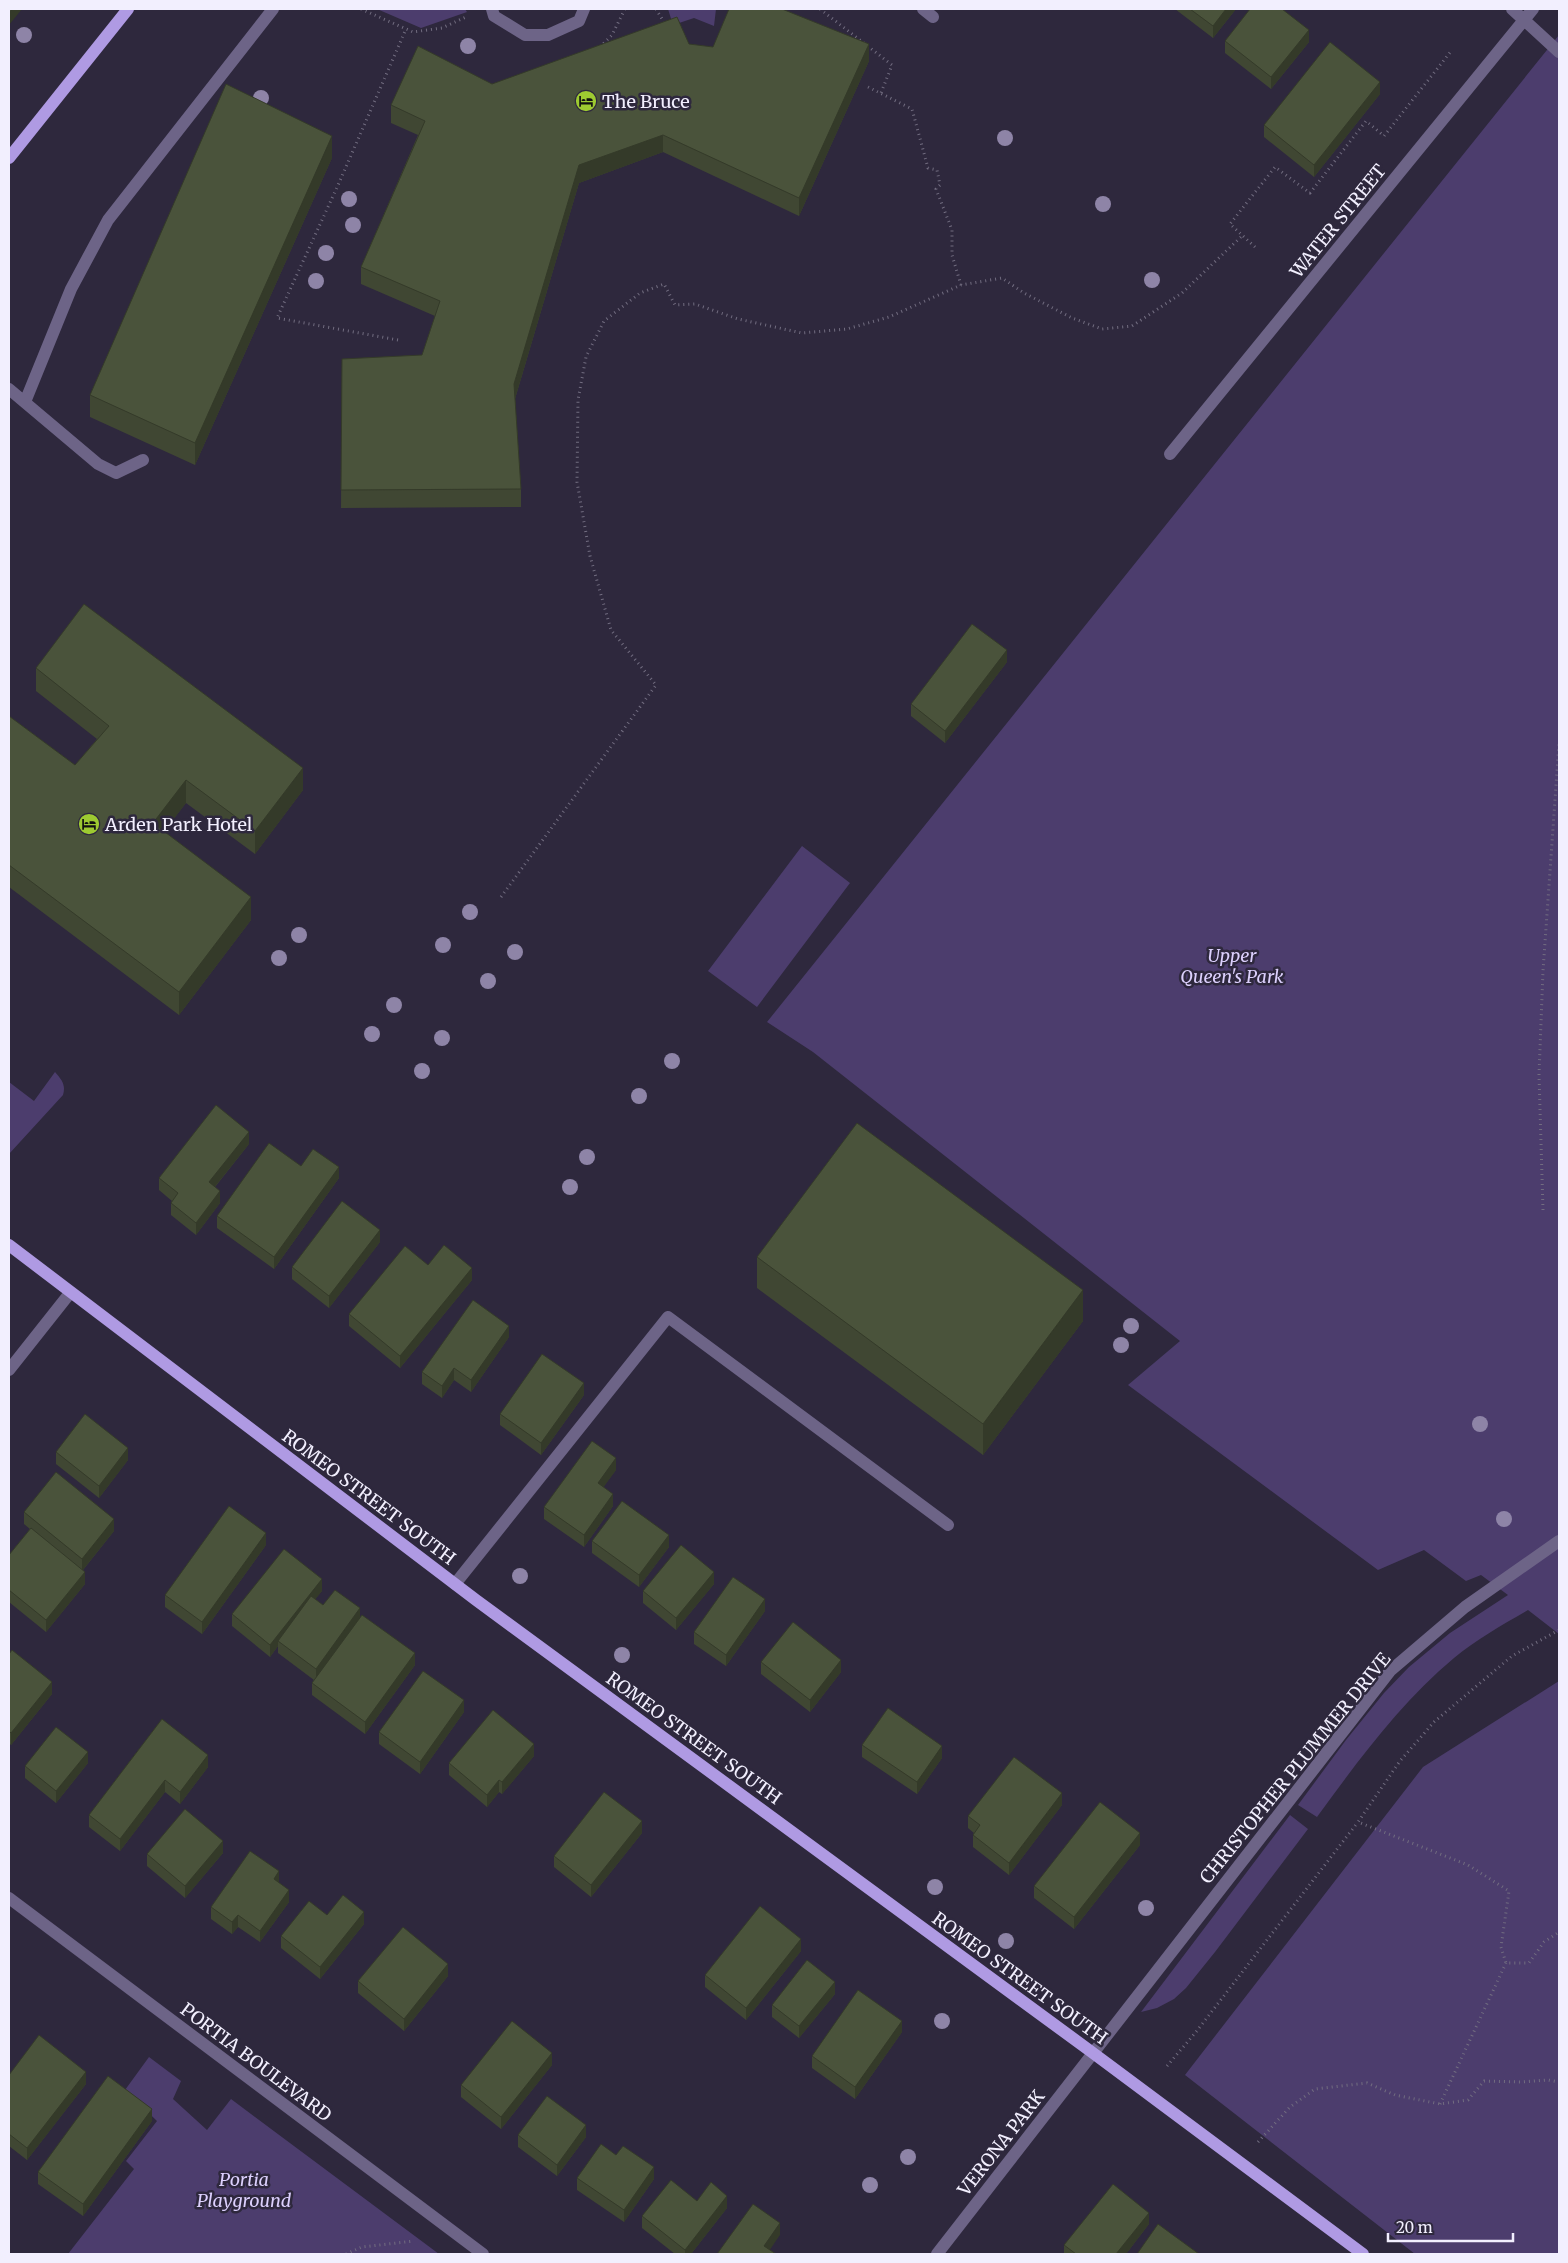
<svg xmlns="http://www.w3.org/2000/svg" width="1568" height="2263" font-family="Merriweather,serif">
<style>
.green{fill:#4c3d6d}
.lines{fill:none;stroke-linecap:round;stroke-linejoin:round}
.path{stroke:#726d80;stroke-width:3;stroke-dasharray:1 4;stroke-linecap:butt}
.minor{stroke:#6d6487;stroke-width:12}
.major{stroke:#af9ae3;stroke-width:12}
.tree{fill:#8e84a7}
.wall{fill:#404733}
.shaded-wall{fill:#343a29}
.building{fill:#4a533b;stroke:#343a29}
.labels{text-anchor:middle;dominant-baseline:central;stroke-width:5;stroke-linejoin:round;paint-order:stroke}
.poi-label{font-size:18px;fill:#f2effe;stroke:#2e283d;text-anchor:start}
.street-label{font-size:18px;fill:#f2effe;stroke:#2e283d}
.park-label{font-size:18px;font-style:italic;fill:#dcd0fd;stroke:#2e283d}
</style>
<rect width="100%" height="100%" fill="#2e283d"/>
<path class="green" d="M 377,9 L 465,9 L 467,12 L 421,28 Z
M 668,9 L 716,9 L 714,26 L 694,18 L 673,25 Z
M 1559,35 L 1559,1634 L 1528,1610 C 1502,1625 1477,1639 1454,1658 C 1400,1703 1358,1761 1317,1817 L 1298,1805 L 1346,1740 L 1384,1693 L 1409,1667 L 1450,1633 L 1508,1595 L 1481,1575 L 1466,1581 L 1424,1550 L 1378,1570 L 1128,1385 L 1180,1341 L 813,1052 L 767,1022 Z
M 802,846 L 850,883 L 757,1007 L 708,971 Z
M 55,1072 C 62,1080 66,1085 63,1095 L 9,1154 L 9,1082 L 34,1101 Z
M 1559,1681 L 1559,2254 L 1415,2254 L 1185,2075 L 1423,1767 Z
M 1290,1815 L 1308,1829 L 1215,1952 L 1186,1988 L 1174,1999 L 1157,2008 L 1141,2012 Z
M 149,2057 L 181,2081 L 173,2099 L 207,2130 L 231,2099 L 439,2254 L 68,2254 L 134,2169 L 126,2161 L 157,2121 L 125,2090 Z"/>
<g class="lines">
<path class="path" d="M 361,9 L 413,32 L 442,28 L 466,17
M 656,9 L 664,22
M 820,9 L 892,65 L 881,93
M 600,47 L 612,35 L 625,9
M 868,87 L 912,109 L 928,168 L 937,170 L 940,185 L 936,189 L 952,230 L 952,255 L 961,285
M 1255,247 L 1230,224 L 1275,167 L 1310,193 L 1366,121 L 1384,136 L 1452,50
M 398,340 L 277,318 L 339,183 L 406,29
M 501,897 L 656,685 L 611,630 L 590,556 L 577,482 L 578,400 L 586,357 L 604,321 L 640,293 L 664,284 L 675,305 L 695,304 L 738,319 L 802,333 L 847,329 L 889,317 L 961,285 L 1002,278 L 1024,293 L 1072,318 L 1102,329 L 1132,326 L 1182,293 L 1243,235
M 1543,1210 L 1539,1075 L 1543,971 L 1559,743
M 1559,1630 L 1512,1656 L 1434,1722 L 1400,1761 L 1358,1822 L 1468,1865 L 1509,1891 L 1501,1947 L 1506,1963 L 1529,1963 L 1544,1942 L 1559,1932
M 1167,2066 L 1196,2032 L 1358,1822
M 1440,2104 L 1506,1963
M 1258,2142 L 1290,2107 L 1315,2089 L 1367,2083 L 1395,2095 L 1440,2104 L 1468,2100 L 1484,2081 L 1521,2082 L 1548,2080 L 1559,2082
M 346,2254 L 362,2247 L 414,2241"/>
<path class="minor" d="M 492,9 L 494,16 L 525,35 L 548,35 L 579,21 L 584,9
M 923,9 L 933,17
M 1512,9 L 1559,52
M 9,389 L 98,464 L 116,473 L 143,460
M 25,402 L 71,289 L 108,220 L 273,9
M 1170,454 L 1533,9
M 9,1370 L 70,1293
M 455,1584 L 668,1317 L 948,1525
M 9,1898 L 483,2254
M 937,2254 L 1390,1671 L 1465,1607 L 1559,1541"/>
<path class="major" d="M 9,158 L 128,9
M 9,1245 L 476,1600 L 1093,2053 L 1363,2254"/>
</g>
<g class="tree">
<circle cx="24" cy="35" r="8"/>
<circle cx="468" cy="46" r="8"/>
<circle cx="261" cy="98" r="8"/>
<circle cx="1005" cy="138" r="8"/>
<circle cx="349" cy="199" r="8"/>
<circle cx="1103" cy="204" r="8"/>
<circle cx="353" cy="225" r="8"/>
<circle cx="326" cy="253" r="8"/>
<circle cx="1152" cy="280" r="8"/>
<circle cx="316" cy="281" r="8"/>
<circle cx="470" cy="912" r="8"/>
<circle cx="299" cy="935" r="8"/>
<circle cx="443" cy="945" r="8"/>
<circle cx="515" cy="952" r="8"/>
<circle cx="279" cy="958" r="8"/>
<circle cx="488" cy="981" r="8"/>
<circle cx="394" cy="1005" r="8"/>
<circle cx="372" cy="1034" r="8"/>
<circle cx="442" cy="1038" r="8"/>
<circle cx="672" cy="1061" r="8"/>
<circle cx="422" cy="1071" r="8"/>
<circle cx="639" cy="1096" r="8"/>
<circle cx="587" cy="1157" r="8"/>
<circle cx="570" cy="1187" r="8"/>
<circle cx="1131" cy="1326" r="8"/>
<circle cx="1121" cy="1345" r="8"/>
<circle cx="1480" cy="1424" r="8"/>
<circle cx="1504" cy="1519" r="8"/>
<circle cx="520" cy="1576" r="8"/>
<circle cx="622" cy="1655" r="8"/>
<circle cx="935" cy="1887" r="8"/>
<circle cx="1146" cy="1908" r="8"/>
<circle cx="1006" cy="1941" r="8"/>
<circle cx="942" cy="2021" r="8"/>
<circle cx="908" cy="2157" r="8"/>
<circle cx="870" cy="2185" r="8"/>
</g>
<path class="wall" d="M 1175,9 L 1236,9 L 1213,38 Z
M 1225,41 L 1309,42 L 1271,89 L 1225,53 Z
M 689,44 L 713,47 L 869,61 L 799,216 L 663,152 L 579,183 L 515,399 L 521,489 L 521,507 L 341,508 L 342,359 L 422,355 L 435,316 L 361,284 L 361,267 L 418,135 L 391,123 L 391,105 Z
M 1380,94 L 1314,177 L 1264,137 L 1264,125 Z
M 332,158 L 195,465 L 90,417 L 90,395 Z
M 1007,662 L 945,743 L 911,716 L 911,704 Z
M 36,668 L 303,790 L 255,854 L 186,803 L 164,831 L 251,920 L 179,1015 L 9,887 L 9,716 L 75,765 L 97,739 L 36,691 Z
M 249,1144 L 215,1187 L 220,1203 L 196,1235 L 171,1215 L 171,1203 L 172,1201 L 159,1190 L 159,1178 Z
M 301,1166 L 339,1178 L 274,1269 L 217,1228 L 217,1216 Z
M 380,1242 L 329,1308 L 292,1279 L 292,1267 Z
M 757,1257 L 1083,1321 L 983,1455 L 757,1288 Z
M 428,1265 L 472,1280 L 400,1368 L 349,1326 L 349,1314 Z
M 509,1337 L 471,1392 L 454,1380 L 442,1398 L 422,1384 L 422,1372 Z
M 584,1395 L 541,1455 L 500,1425 L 500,1414 Z
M 56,1452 L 128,1460 L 99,1498 L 56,1464 Z
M 616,1470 L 603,1487 L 613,1506 L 584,1547 L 544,1519 L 544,1507 Z
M 24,1512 L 114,1531 L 83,1570 L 85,1584 L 46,1632 L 9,1602 L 9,1555 L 30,1529 L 24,1524 Z
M 592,1541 L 669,1547 L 639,1587 L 592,1553 Z
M 266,1545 L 202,1634 L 165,1607 L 165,1595 Z
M 714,1584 L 676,1630 L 643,1603 L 643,1591 Z
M 322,1591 L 315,1599 L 323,1605 L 360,1617 L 415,1665 L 365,1734 L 312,1695 L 312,1683 L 314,1680 L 278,1653 L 278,1646 L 270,1657 L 232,1626 L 232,1614 Z
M 765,1611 L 726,1666 L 694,1644 L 694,1632 Z
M 9,1654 L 52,1694 L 11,1745 L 9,1743 Z
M 761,1662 L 841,1672 L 810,1712 L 761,1674 Z
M 464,1712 L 420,1774 L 379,1744 L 379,1732 Z
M 162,1719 L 208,1767 L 180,1804 L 165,1792 L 120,1851 L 89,1827 L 89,1815 Z
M 862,1745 L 942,1758 L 917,1794 L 862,1757 Z
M 534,1756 L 502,1794 L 499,1792 L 487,1807 L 449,1775 L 449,1763 Z
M 88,1763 L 56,1803 L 25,1778 L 25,1766 Z
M 1062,1805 L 1009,1875 L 973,1847 L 973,1835 L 974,1833 L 968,1828 L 968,1816 Z
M 642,1833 L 591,1897 L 554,1867 L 554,1856 Z
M 1140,1845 L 1074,1929 L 1034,1898 L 1034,1886 Z
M 223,1853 L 185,1898 L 147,1866 L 147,1854 Z
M 279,1883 L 289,1902 L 260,1942 L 238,1927 L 232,1934 L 211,1919 L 211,1907 Z
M 327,1915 L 364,1924 L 320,1979 L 281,1948 L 281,1936 Z
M 801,1951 L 746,2020 L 705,1987 L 705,1975 Z
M 448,1976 L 404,2031 L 358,1993 L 358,1981 Z
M 835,1994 L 799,2038 L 772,2017 L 772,2005 Z
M 902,2032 L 855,2099 L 812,2068 L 812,2056 Z
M 552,2065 L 501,2129 L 461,2097 L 461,2085 Z
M 9,2075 L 86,2084 L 27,2160 L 9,2146 Z
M 152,2121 L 83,2216 L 38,2184 L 38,2172 Z
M 518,2135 L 586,2137 L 557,2176 L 518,2147 Z
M 616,2155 L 654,2179 L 624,2222 L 577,2190 L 577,2178 Z
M 697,2201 L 727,2208 L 691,2254 L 675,2254 L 642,2228 L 642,2216 Z
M 1149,2224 L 1126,2254 L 1064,2254 L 1064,2245 Z"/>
<path class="shaded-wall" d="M 12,9 L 22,9 L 9,25 L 9,13 Z
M 1226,9 L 1236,9 L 1213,38 L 1213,26 Z
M 1309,30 L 1309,42 L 1271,89 L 1271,77 Z
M 869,44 L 869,61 L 799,216 L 799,198 Z
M 1380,82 L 1380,94 L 1314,177 L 1314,165 Z
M 663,135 L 663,152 L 579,183 L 514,402 L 514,384 L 579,165 Z
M 332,136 L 332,158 L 195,465 L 195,443 Z
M 1007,650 L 1007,662 L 945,743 L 945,731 Z
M 303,768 L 303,790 L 255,854 L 255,831 Z
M 186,780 L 186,803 L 153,846 L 153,823 Z
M 251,897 L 251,920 L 179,1015 L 179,992 Z
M 249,1132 L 249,1144 L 209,1194 L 209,1182 Z
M 339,1167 L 339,1178 L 274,1269 L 274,1257 Z
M 220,1191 L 220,1203 L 196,1235 L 196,1223 Z
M 380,1230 L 380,1242 L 329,1308 L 329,1296 Z
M 472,1268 L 472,1280 L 400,1368 L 400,1356 Z
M 1083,1290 L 1083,1321 L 983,1455 L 983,1424 Z
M 509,1326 L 509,1337 L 471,1392 L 471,1380 Z
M 454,1368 L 454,1380 L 442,1398 L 442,1386 Z
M 584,1383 L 584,1395 L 541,1455 L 541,1443 Z
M 128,1448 L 128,1460 L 99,1498 L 99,1486 Z
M 616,1458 L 616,1470 L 598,1495 L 598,1483 Z
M 613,1494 L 613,1506 L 584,1547 L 584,1535 Z
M 114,1519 L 114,1531 L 82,1571 L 82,1559 Z
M 266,1533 L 266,1545 L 202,1634 L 202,1622 Z
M 669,1535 L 669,1547 L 639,1587 L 639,1575 Z
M 85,1572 L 85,1584 L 46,1632 L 46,1620 Z
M 714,1572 L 714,1584 L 676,1630 L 676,1618 Z
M 322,1579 L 322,1591 L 280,1643 L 278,1641 L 278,1646 L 270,1657 L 270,1645 Z
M 765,1599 L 765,1611 L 726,1666 L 726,1655 Z
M 360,1608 L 360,1620 L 316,1681 L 316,1669 Z
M 415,1653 L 415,1665 L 365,1734 L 365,1722 Z
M 841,1660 L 841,1672 L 810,1712 L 810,1700 Z
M 52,1682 L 52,1694 L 11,1745 L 11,1733 Z
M 464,1700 L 464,1712 L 420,1774 L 420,1762 Z
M 534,1744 L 534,1756 L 502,1794 L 502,1782 Z
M 942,1746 L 942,1758 L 917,1794 L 917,1782 Z
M 88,1752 L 88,1763 L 56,1803 L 56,1791 Z
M 208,1755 L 208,1767 L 180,1804 L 180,1792 Z
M 165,1780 L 165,1792 L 120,1851 L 120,1839 Z
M 499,1780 L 499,1792 L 487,1807 L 487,1795 Z
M 1062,1793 L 1062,1805 L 1009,1875 L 1009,1863 Z
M 642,1821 L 642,1833 L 591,1897 L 591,1885 Z
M 1140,1833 L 1140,1845 L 1074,1929 L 1074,1917 Z
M 223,1841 L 223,1853 L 185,1898 L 185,1886 Z
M 279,1871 L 279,1883 L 274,1879 Z
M 289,1890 L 289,1902 L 260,1942 L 260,1931 Z
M 364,1912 L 364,1924 L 320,1979 L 320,1967 Z
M 238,1915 L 238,1927 L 232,1934 L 232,1922 Z
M 801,1939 L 801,1951 L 746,2020 L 746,2008 Z
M 448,1964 L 448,1976 L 404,2031 L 404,2019 Z
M 835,1982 L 835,1994 L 799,2038 L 799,2026 Z
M 902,2021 L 902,2032 L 855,2099 L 855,2087 Z
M 552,2053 L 552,2065 L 501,2129 L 501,2117 Z
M 86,2072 L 86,2084 L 27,2160 L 27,2148 Z
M 152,2109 L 152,2121 L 83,2216 L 83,2204 Z
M 586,2125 L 586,2137 L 557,2176 L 557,2165 Z
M 654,2167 L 654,2179 L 624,2222 L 624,2210 Z
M 727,2196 L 727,2208 L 691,2254 L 685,2254 L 685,2250 Z
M 1149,2213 L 1149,2224 L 1126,2254 L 1116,2254 Z
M 780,2223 L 780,2235 L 767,2254 L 764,2246 Z"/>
<path class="building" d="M 9,9 L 12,9 L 9,13 Z
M 729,9 L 782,9 L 869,44 L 799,198 L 663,135 L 579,165 L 514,384 L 521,489 L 341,490 L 342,359 L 422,355 L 440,301 L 361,267 L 425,121 L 391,105 L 418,46 L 492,84 L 677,17 L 689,44 L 713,47 Z
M 1190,9 L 1226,9 L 1213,26 Z
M 1250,9 L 1282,9 L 1309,30 L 1271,77 L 1225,41 Z
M 1330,42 L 1380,82 L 1314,165 L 1264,125 Z
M 226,84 L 332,136 L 195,443 L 90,395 Z
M 84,604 L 303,768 L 255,831 L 186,780 L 153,823 L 251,897 L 179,992 L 9,865 L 9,716 L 75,765 L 109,726 L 36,668 Z
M 972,624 L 1007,650 L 945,731 L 911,704 Z
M 216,1105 L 249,1132 L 209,1182 L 220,1191 L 196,1223 L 171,1203 L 178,1193 L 159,1178 Z
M 857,1123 L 1083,1290 L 983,1424 L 757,1257 Z
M 269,1143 L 301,1166 L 313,1149 L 339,1167 L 274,1257 L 217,1216 Z
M 342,1201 L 380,1230 L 329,1296 L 292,1267 Z
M 444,1245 L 472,1268 L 400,1356 L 349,1314 L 405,1246 L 428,1265 Z
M 473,1300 L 509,1326 L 471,1380 L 454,1368 L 442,1386 L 422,1372 Z
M 542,1354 L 584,1383 L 541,1443 L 500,1414 Z
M 85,1414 L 128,1448 L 99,1486 L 56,1452 Z
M 592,1441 L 616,1458 L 598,1483 L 613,1494 L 584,1535 L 544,1507 Z
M 56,1472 L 114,1519 L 82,1559 L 24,1512 Z
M 622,1501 L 669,1535 L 639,1575 L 592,1541 Z
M 229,1506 L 266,1533 L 202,1622 L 165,1595 Z
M 31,1528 L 85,1572 L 46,1620 L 9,1590 L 9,1555 Z
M 681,1545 L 714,1572 L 676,1618 L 643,1591 Z
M 284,1549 L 322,1579 L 270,1645 L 232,1614 Z
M 733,1577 L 765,1599 L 726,1655 L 694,1632 Z
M 335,1590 L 360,1608 L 316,1669 L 278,1641 L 311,1596 L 323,1605 Z
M 362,1615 L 415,1653 L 365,1722 L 312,1683 Z
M 793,1622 L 841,1660 L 810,1700 L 761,1662 Z
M 12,1650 L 52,1682 L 11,1733 L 9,1731 L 9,1654 Z
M 423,1671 L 464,1700 L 420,1762 L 379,1732 Z
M 888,1708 L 942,1746 L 917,1782 L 862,1745 Z
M 493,1710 L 534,1744 L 502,1782 L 499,1780 L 487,1795 L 449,1763 Z
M 162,1719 L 208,1755 L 180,1792 L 165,1780 L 120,1839 L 89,1815 Z
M 56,1727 L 88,1752 L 56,1791 L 25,1766 Z
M 1014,1757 L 1062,1793 L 1009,1863 L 973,1835 L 980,1825 L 968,1816 Z
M 604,1792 L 642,1821 L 591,1885 L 554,1856 Z
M 1100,1802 L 1140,1833 L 1074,1917 L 1034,1886 Z
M 185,1809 L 223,1841 L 185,1886 L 147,1854 Z
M 250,1851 L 279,1871 L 274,1879 L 289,1890 L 260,1931 L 238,1915 L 232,1922 L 211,1907 Z
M 343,1895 L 364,1912 L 320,1967 L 281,1936 L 309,1901 L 327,1915 Z
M 760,1906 L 801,1939 L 746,2008 L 705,1975 Z
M 403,1927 L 448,1964 L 404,2019 L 358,1981 Z
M 807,1960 L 835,1982 L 799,2026 L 772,2005 Z
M 858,1990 L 902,2021 L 855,2087 L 812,2056 Z
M 512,2021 L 552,2053 L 501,2117 L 461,2085 Z
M 39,2035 L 86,2072 L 27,2148 L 9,2134 L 9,2075 Z
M 108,2076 L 152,2109 L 83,2204 L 38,2172 Z
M 547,2096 L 586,2125 L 557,2165 L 518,2135 Z
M 601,2144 L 616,2155 L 623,2146 L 654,2167 L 624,2210 L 577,2178 Z
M 671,2180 L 697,2201 L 711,2182 L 727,2196 L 685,2250 L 642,2216 Z
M 1113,2184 L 1149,2213 L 1116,2254 L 1076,2254 L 1064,2245 Z
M 753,2204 L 780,2223 L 764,2246 L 776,2254 L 717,2254 Z
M 1158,2224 L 1199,2254 L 1137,2254 Z"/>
<defs>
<g id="hotel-disc" transform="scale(1.125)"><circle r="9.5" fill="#9dca31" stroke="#2e283d"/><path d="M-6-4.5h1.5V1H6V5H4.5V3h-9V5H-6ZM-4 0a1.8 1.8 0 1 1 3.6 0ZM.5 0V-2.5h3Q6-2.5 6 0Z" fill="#111"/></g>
</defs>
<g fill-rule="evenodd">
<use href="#hotel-disc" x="586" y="101"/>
<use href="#hotel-disc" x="89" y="824"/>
</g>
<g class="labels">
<g class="poi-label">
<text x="602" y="101">The Bruce</text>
<text x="105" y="824">Arden Park Hotel</text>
</g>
<g class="street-label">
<text transform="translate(1338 221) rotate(-51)">WATER STREET</text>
<text transform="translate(369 1497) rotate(37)">ROMEO STREET SOUTH</text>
<text transform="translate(694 1738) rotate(36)">ROMEO STREET SOUTH</text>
<text transform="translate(1295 1768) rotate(-51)">CHRISTOPHER PLUMMER DRIVE</text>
<text transform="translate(1020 1978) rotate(36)">ROMEO STREET SOUTH</text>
<text transform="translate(256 2062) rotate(37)">PORTIA BOULEVARD</text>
<text transform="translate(1001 2143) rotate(-52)">VERONA PARK</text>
</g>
<g class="park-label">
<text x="1232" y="955">Upper<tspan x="1232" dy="21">Queen's Park</tspan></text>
<text x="244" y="2179">Portia<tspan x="244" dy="21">Playground</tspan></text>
</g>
</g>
<rect width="1568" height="2263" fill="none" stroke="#f2effe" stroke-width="20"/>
<path d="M1388 2233v8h125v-8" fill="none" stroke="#f2effe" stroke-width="2.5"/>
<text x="1396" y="2233" font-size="15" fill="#f2effe" stroke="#2e283d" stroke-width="4" paint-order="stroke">20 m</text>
</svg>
